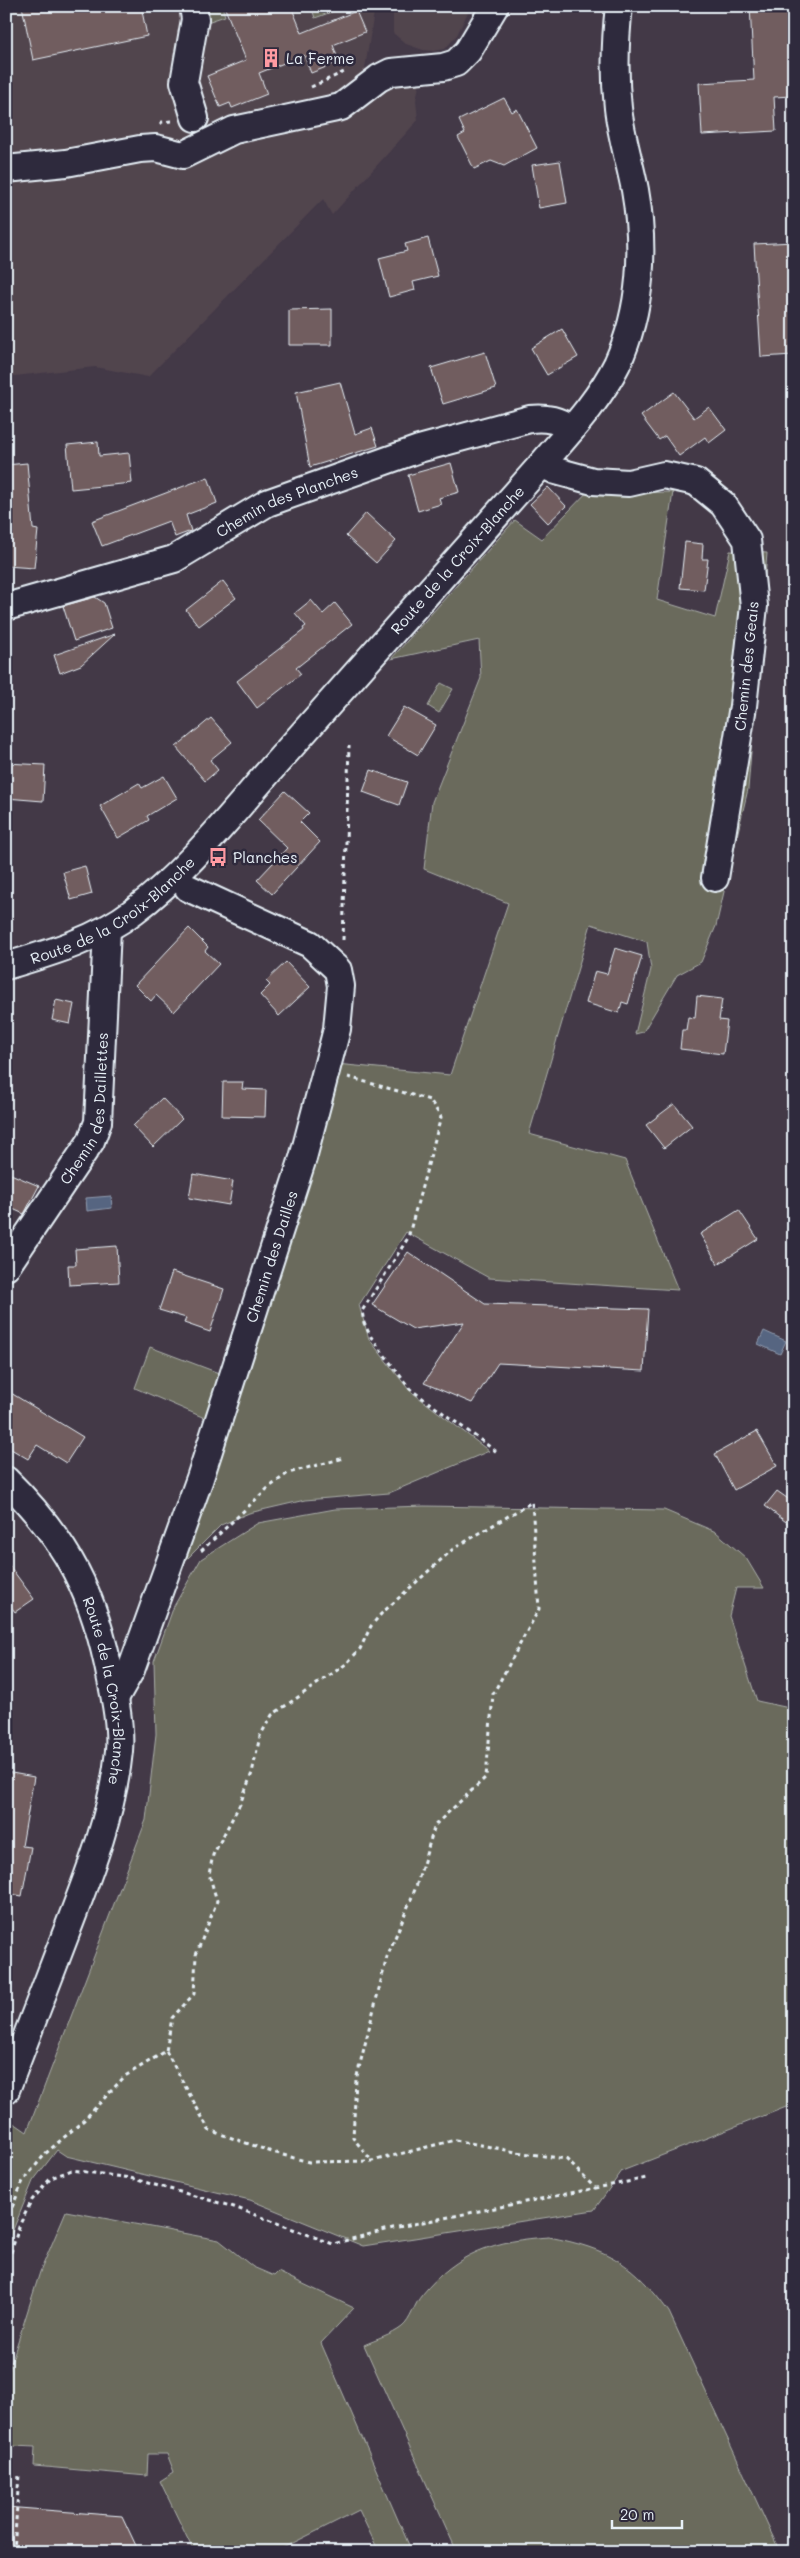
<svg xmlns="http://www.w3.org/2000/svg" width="800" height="2558" font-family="Mali,sans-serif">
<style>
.built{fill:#51444e}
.green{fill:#6b6b5c;stroke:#aaaeaa}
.water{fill:#576581;stroke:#919db1}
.building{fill:#715d5e;stroke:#e8f1f8}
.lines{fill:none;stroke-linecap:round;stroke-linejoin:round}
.minor-casing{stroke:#e8f1f8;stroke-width:30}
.path{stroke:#e8f1f8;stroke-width:3;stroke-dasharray:4 4;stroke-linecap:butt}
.minor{stroke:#2f2a3d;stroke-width:26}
.labels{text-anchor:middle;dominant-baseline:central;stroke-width:5;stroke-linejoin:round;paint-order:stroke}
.poi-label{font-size:15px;fill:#e8f1f8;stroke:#2f2a3d;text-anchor:start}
.street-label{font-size:15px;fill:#e8f1f8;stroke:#2f2a3d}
</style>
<rect width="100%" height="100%" fill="#433947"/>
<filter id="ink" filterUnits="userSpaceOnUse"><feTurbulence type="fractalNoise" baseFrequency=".02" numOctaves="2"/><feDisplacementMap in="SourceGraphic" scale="10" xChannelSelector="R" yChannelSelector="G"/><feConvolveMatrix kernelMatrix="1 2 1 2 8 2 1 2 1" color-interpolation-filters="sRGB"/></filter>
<g filter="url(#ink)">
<path class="built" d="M 6,6 L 375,6 L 365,68 L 390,81 L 421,77 L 416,100 L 418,120 L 332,215 L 323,199 L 148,377 L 95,367 L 6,377 Z
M 393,6 L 471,6 L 457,35 L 445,49 L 434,51 L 423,50 L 406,44 L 393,33 Z"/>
<path class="green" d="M 204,6 L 222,6 L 225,16 L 207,22 Z
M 311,6 L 348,6 L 315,18 Z
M 593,486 L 631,493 L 673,492 L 657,600 L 715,618 L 730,551 L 767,553 L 748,789 L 716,926 L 701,962 L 677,975 L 643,1032 L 635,1034 L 651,969 L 647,942 L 591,924 L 529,1134 L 625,1160 L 678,1290 L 489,1278 L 406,1232 L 359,1305 L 369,1339 L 409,1390 L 489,1451 L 389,1493 L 305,1500 L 249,1513 L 221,1525 L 185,1561 L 168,1596 L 336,1064 L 450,1075 L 508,903 L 424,869 L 432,802 L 481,678 L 479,640 L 391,659 L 515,520 L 542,539 Z
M 441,683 L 453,689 L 439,713 L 428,706 Z
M 150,1347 L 224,1375 L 207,1419 L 135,1388 Z
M 424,1506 L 664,1510 L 716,1532 L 746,1558 L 764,1588 L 736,1588 L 729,1616 L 757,1701 L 794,1709 L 794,2104 L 622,2171 L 594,2210 L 363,2246 L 250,2200 L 66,2156 L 57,2150 L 33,2181 L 6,2247 L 6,2144 L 14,2123 L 27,2132 L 146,1820 L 156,1734 L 154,1661 L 174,1606 L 201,1559 L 258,1523 L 335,1509 Z
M 66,2211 L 219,2240 L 253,2267 L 274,2276 L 278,2272 L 354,2308 L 321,2343 L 412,2552 L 379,2552 L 359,2510 L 275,2552 L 194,2552 L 160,2481 L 174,2472 L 167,2454 L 148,2454 L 147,2476 L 34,2466 L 35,2447 L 13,2446 L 11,2466 L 6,2466 L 6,2379 L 40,2272 Z
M 549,2237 C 609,2249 633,2263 669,2312 L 780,2552 L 457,2552 L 364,2345 C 375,2340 392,2335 402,2327 C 411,2320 414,2304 422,2295 C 457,2252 496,2240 549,2237 Z"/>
<path class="water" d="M 111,1196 L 112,1208 L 87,1211 L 86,1198 Z
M 764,1331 L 786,1341 L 780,1354 L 758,1344 Z"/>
<path class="building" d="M 22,6 L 141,6 L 147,36 L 33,60 Z
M 224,6 L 291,6 L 302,33 L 356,11 L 365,32 L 333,45 L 339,62 L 311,73 L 304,55 L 259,73 L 267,94 L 232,108 L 230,103 L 220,107 L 207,76 L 246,60 Z
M 750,6 L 791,6 L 794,59 L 794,69 L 791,69 L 792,96 L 774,97 L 776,131 L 702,135 L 699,83 L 754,80 Z
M 504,98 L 512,112 L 517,109 L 537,148 L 504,166 L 491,161 L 474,169 L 458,137 L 465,133 L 459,120 Z
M 560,161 L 567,203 L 539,208 L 532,165 Z
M 428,238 L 438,276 L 413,282 L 415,290 L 389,297 L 379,258 L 407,251 L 405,244 Z
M 794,242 L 794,355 L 761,357 L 754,244 Z
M 332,309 L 332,345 L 289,345 L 289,310 Z
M 562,329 L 578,357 L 547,375 L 531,348 Z
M 485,352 L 496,388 L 443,404 L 431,368 Z
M 340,382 L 355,434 L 372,428 L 378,446 L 310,467 L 296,392 Z
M 674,392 L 694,418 L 709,407 L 726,430 L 709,443 L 705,437 L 679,456 L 665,436 L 659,440 L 641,416 Z
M 98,442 L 99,456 L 129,453 L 132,483 L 71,489 L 67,445 Z
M 27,463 L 33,529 L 38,530 L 34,568 L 6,566 L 6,465 Z
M 451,463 L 459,492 L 439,498 L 441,504 L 418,511 L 408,475 Z
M 208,477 L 217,503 L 186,515 L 191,531 L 175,537 L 169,521 L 102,546 L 92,521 Z
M 548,487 L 566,506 L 548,523 L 530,504 Z
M 366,513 L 396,541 L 376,563 L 346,536 Z
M 685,542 L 703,544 L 702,559 L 708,559 L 704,590 L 680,588 Z
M 223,581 L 236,598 L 199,626 L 186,610 Z
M 95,597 L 104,603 L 112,628 L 74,641 L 63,606 Z
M 311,600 L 323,614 L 335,603 L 352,624 L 296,668 L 301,674 L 257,708 L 237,681 L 304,630 L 303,628 L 306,626 L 295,613 Z
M 115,634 L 81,665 L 60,673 L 54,655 Z
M 404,707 L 436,725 L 418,755 L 386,736 Z
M 211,718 L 232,742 L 210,760 L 218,770 L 205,781 L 176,747 Z
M 6,763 L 45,765 L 43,801 L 6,798 Z
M 371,770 L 407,782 L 399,805 L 363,792 Z
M 164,776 L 177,798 L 147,816 L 149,820 L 118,838 L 100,806 L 139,783 L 142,788 Z
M 285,791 L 309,813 L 300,822 L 320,842 L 272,894 L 257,880 L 287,848 L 258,820 Z
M 85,866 L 92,894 L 71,900 L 63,872 Z
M 189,928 L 208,947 L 205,951 L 219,964 L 174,1012 L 156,995 L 151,1001 L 135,985 Z
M 615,948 L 642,956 L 628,1004 L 622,1002 L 619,1013 L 586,1003 L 595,971 L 607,974 Z
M 286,962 L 310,987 L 279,1016 L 260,995 L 270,985 L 266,981 Z
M 697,996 L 722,999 L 719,1020 L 727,1021 L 723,1054 L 680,1049 L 682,1030 L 686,1030 L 688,1017 L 695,1018 Z
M 56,1000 L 74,1004 L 70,1024 L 52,1020 Z
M 223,1082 L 243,1082 L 242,1089 L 266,1090 L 265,1117 L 222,1116 Z
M 162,1098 L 182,1119 L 153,1147 L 133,1126 Z
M 674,1104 L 692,1126 L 664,1148 L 646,1125 Z
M 6,1172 L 39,1186 L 24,1214 L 6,1206 Z
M 193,1174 L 233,1181 L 229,1205 L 189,1198 Z
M 739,1210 L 758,1239 L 718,1264 L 700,1234 Z
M 117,1246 L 119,1282 L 69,1285 L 68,1265 L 76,1265 L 75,1249 Z
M 408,1252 L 485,1304 L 648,1309 L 644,1371 L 498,1363 L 472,1403 L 424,1383 L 464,1322 L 413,1329 L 372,1305 Z
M 172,1272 L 224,1289 L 210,1332 L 184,1323 L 186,1318 L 159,1310 Z
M 6,1390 L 83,1437 L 66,1463 L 37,1445 L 28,1459 L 6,1446 Z
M 757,1431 L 777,1466 L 734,1490 L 715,1454 Z
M 777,1491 L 794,1503 L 794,1528 L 765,1506 Z
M 6,1561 L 34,1599 L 15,1612 L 6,1600 Z
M 6,1772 L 34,1777 L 22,1846 L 31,1847 L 22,1896 L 6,1893 Z
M 6,2507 L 122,2516 L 139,2552 L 54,2552 L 6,2548 Z"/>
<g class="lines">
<g class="minor-casing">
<g id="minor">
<path d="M 193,6 L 195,19 L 184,82 L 195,118"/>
<path d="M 6,169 L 66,163 L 140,149 L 156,148 L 183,155 L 234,130 L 341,107 L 379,78 L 391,72 L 443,67 L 456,63 L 468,51 L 495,6"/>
<path d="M 542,464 L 556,471 L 593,481 L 629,483 L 664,475 L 696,482 L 723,504 L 747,540 L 754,606 L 743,706 L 715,878"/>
<path id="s1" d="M 6,607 L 174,559 L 267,503 L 419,449 L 530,419 C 547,417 558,420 572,429"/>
<path id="s2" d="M 6,966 C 50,953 98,939 134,911 C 189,870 235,809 281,758 C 368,660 455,562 542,464 C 569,432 598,402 617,364 C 642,310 645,247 635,190 C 630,163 621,136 618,108 C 614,74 615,41 619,6"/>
<path id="s3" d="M 6,1267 L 91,1141 L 98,1122 L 107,929"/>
<path id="s4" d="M 6,1480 C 68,1541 95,1595 111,1680 C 116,1702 121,1728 119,1751 C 113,1812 90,1871 68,1928 C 47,1982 27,2036 6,2090"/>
<path id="s5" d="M 115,1698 L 131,1670 L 200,1478 L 303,1158 L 337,1029 L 341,986 L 338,970 L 310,944 L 188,888"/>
</g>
</g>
<path class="path" d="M 311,87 L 344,72
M 160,124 L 162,122 L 172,121
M 343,940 L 349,746
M 348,1077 L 430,1100 L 441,1117 L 408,1238 L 362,1311 L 364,1323 L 371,1337 L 410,1389 L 497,1452
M 201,1551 L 268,1488 L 288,1473 L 344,1458
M 166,2051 L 209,2130 L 272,2152 L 309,2162 L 372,2161 L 455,2140 L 516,2152 L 566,2159 L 595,2188
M 6,2222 L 23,2181 L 46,2153 L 84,2120 L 125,2076 L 166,2051 L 172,2018 L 194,1994 L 196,1955 L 217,1901 L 209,1874 L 213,1855 L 240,1804 L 252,1773 L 260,1736 L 272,1715 L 346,1664 L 360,1649 L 371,1626 L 381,1614 L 453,1549 L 532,1502 L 539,1609 L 493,1694 L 486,1777 L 435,1825 L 416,1887 L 387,1957 L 356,2080 L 353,2138 L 372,2161
M 6,2268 L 20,2224 L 32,2200 L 51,2178 L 72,2170 L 130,2178 L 234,2207 L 333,2244 L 393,2228 L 647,2178
M 14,2552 L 19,2474"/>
<use href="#minor" class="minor"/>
</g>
</g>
<defs>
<g id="building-bare" transform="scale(1.5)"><path d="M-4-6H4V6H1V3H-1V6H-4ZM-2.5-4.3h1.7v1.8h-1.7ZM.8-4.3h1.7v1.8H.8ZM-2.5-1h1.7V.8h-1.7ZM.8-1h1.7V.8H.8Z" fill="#ff9aa2" stroke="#2f2a3d" stroke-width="2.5" paint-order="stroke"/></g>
<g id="bus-bare" transform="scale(1.5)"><path d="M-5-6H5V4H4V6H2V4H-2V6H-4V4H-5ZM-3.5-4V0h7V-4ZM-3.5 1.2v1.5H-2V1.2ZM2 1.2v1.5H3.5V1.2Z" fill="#ff9aa2" stroke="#2f2a3d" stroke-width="2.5" paint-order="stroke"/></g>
</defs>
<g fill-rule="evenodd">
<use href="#building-bare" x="271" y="58"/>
<use href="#bus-bare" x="218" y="857"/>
</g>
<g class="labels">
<g class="poi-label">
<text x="286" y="58">La Ferme</text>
<text x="233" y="857">Planches</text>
</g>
<g class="street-label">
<text stroke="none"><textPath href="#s1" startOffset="302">Chemin des Planches</textPath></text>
<text stroke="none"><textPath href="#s2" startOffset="618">Route de la Croix-Blanche</textPath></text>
<text transform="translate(746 666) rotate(-84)">Chemin des Geais</text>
<text stroke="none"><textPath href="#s2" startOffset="122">Route de la Croix-Blanche</textPath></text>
<text stroke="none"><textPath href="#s3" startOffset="182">Chemin des Daillettes</textPath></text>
<text stroke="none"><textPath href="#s5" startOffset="469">Chemin des Dailles</textPath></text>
<text stroke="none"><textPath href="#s4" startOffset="240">Route de la Croix-Blanche</textPath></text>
</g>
</g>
<rect width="800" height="2558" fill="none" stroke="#2f2a3d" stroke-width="25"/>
<rect x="12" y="12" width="775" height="2533" fill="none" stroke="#e8f1f8" stroke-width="2" filter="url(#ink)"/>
<path d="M612 2520v8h70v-8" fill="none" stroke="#e8f1f8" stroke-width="2.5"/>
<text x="620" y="2520" font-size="15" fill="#e8f1f8" stroke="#2f2a3d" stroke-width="4" paint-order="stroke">20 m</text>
</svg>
